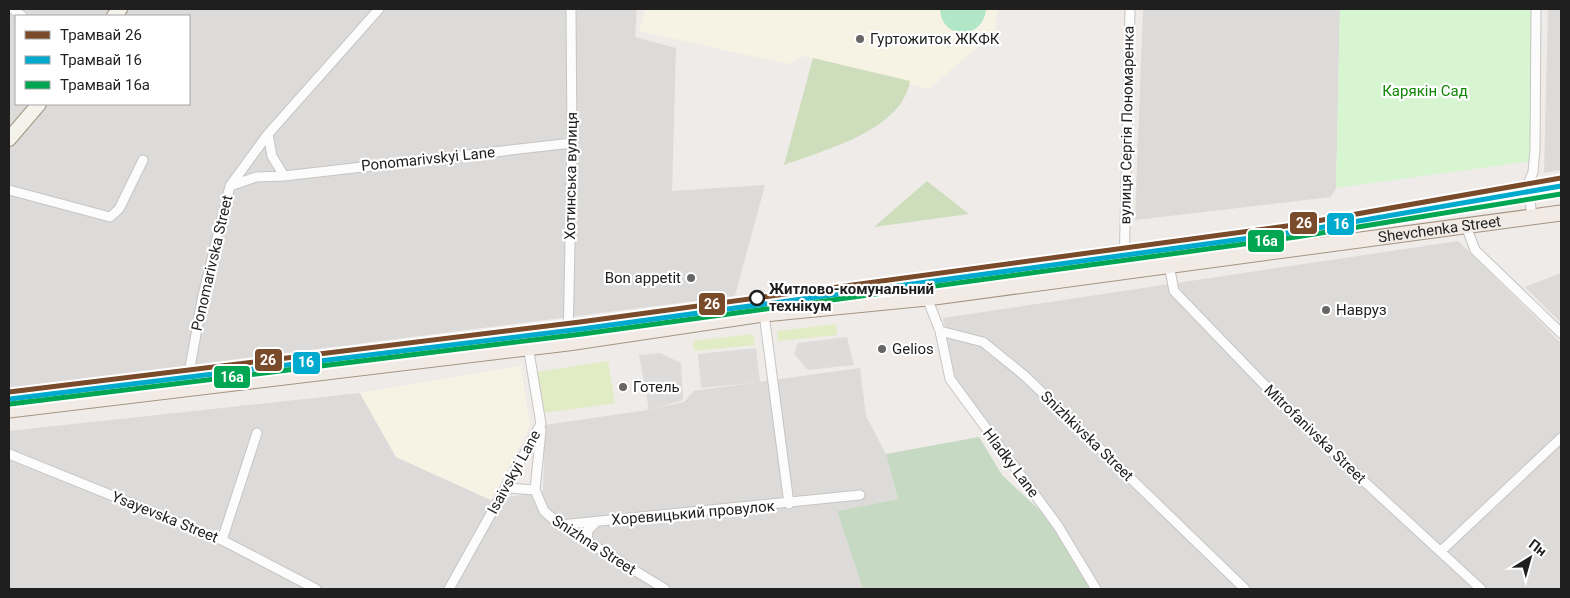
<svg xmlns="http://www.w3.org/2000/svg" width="1570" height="598" font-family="Roboto,sans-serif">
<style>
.residential{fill:#dddbd9}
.education{fill:#f7f3e4}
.grass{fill:#e1ecc5}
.forest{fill:#ceddbb}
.cemetery{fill:#c6d9c3}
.park{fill:#d8f5d2}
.pitch{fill:#b1e7c6}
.parking{fill:#dedcdb}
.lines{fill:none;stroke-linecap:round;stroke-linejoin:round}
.street-casing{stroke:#c6c5c4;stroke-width:11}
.secondary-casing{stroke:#99967f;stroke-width:16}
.primary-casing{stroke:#a59484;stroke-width:17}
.street{stroke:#fcfcfc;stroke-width:9}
.secondary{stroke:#f4f3eb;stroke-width:14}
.primary{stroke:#f1eae5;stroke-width:15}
.tram-1-casing{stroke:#fff;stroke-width:9}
.tram-2-casing{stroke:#fff;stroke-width:9}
.tram-3-casing{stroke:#fff;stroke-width:9}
.tram-1{stroke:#7a4b2a;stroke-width:5}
.tram-2{stroke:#00a9ce;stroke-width:5}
.tram-3{stroke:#00a651;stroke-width:5}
.poi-dot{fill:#676665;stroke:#fff;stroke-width:2}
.stop-dot{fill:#fff;stroke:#1f1f1f;stroke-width:2.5}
.labels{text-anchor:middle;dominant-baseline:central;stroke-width:4.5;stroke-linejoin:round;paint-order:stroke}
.poi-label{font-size:15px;fill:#1f1f1f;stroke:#fff;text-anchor:start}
.park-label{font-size:15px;fill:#118605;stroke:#fff}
.street-label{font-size:15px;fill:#1f1f1f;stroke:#fff}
.stop-label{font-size:15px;font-weight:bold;fill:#1f1f1f;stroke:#fff;text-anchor:start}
.line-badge{stroke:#fff;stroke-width:2}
.badge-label{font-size:14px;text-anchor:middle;font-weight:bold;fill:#fff}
</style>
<rect width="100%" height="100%" fill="#eeebe8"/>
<path class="residential" d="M 9,9 L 113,9 L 106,16 L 16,16 L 16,104 L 32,104 L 9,131 Z
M 128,9 L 637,9 L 635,37 L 676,48 L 672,191 L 765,185 L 735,296 L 9,388 L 9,148 L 47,104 L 189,104 L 189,16 L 122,16 Z
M 1143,9 L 1340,9 L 1336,188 L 1331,197 L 1135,220 Z
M 1548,9 L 1561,9 L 1561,170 L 1544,173 Z
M 1458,241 L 1561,343 L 1561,589 L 1095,589 L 953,374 L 943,318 Z
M 1561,273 L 1561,323 L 1525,287 Z
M 860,368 L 866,416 L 886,454 L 898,499 L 837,511 L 863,589 L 9,589 L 9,431 L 360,393 L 396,457 L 491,500 L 543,491 L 545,425 L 647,410 L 684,402 L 694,391 Z"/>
<path class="education" d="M 645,9 L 997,9 L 996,31 L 929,89 L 804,56 L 788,64 L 639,31 Z
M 521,366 L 530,426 L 491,500 L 396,457 L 360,393 Z"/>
<path class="grass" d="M 836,324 L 837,335 L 778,341 L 777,331 Z
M 753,334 L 755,345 L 694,351 L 693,341 Z
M 608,361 L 615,403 L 544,413 L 537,372 Z"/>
<path class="forest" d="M 813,58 L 910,81 C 902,130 825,150 784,165 Z
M 927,181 L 969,214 L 874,227 Z"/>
<path class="cemetery" d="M 979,437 L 1002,475 L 1047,517 L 1090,589 L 863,589 L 837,511 L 898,499 L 886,454 Z"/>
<path class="park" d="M 1340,9 L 1532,9 L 1531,161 L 1336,188 Z"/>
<path class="pitch" d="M 940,9 L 986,9 C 983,41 941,40 940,9 Z"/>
<path class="parking" d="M 847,337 L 854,365 L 808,370 L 794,354 L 798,343 Z
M 756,348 L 760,382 L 701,388 L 698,354 Z
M 660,353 L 681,363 L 683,400 L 649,410 L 639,355 Z"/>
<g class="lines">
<g class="street-casing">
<path id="street" d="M 13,9 L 22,16
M 268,134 L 272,156 L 284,176
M 230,186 L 256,177 L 284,176 L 572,143
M 9,190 L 110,217 L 119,209 L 143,160
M 1532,217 L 1528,184 L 1533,172 L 1535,149 L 1536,9
M 1466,226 L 1475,250 L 1561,333
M 1169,265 L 1174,291 L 1304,426 L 1481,589
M 1124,270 L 1130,9
M 927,298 L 940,331 L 983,342 L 1025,376 L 1245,589
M 764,314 L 789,504
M 940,331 L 950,379 L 1058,526 L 1096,589
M 568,343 L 572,143 L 571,9
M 186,390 L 203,295 L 230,186 L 268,134 L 379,9
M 541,430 L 535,490 L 544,511 L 560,525 L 665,589
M 9,454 L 222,540 L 316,589
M 507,488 L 535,490
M 560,525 L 860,495
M 222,540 L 257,433
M 587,542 L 588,530 L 596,522
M 1441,551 L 1561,438
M 449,589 L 541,424 L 528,346"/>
</g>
<g class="secondary-casing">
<path id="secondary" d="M 114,16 L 120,9
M 9,139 L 39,104"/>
</g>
<g class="primary-casing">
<g id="primary">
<path id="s1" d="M 9,410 L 568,343 L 764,314 L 927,298 L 1561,213"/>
</g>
</g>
<use href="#street" class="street"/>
<use href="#secondary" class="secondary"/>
<use href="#primary" class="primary"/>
<g class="tram-1-casing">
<path id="tram-1" d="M 9,392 L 580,322 L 1294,225 L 1561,178"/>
</g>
<g class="tram-2-casing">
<path id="tram-2" d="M 10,399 L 581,329 L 1295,232 L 1561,186"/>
</g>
<g class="tram-3-casing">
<path id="tram-3" d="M 10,404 L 582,334 L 1296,237 L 1561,194"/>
</g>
<use href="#tram-1" class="tram-1"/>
<use href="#tram-2" class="tram-2"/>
<use href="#tram-3" class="tram-3"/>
</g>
<g class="poi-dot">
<circle cx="860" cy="39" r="5"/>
<circle cx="691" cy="278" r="5"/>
<circle cx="1326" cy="310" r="5"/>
<circle cx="882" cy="349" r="5"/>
<circle cx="623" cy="387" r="5"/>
</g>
<circle class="stop-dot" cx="757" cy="298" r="7"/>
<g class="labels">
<g class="poi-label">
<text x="870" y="39">Гуртожиток ЖКФК</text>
<text x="681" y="278" text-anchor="end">Bon appetit</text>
<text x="1336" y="310">Навруз</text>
<text x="892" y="349">Gelios</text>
<text x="633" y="387">Готель</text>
</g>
<g class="park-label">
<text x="1425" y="91">Карякін Сад</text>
</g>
<g class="street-label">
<text transform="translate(1127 125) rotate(-89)">вулиця Сергія Пономаренка</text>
<text transform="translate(428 159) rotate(-6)">Ponomarivskyi Lane</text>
<text transform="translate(571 176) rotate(-89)">Хотинська вулиця</text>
<text stroke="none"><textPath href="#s1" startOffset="1442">Shevchenka Street</textPath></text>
<text transform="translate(212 263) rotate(-77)">Ponomarivska Street</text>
<text transform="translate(1315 434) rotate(44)">Mitrofanivska Street</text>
<text transform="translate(1087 436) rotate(44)">Snizhkivska Street</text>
<text transform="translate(1011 463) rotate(53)">Hladky Lane</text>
<text transform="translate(514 472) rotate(-61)">Isaivskyi Lane</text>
<text transform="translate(693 513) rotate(-5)">Хоревицький провулок</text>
<text transform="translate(165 517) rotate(22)">Ysayevska Street</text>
<text transform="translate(594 545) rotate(33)">Snizhna Street</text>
</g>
<g class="stop-label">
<text x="769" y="289">Житлово-комунальний<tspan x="769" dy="17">технікум</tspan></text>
</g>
</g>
<g class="line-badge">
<rect x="1289" y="211" width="29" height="24" rx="5" fill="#7a4b2a"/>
<rect x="1326" y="212" width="29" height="24" rx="5" fill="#00a9ce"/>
<rect x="1247" y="229" width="38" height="24" rx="5" fill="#00a651"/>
<rect x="698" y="292" width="28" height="24" rx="5" fill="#7a4b2a"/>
<rect x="254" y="348" width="29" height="24" rx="5" fill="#7a4b2a"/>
<rect x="292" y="351" width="29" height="24" rx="5" fill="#00a9ce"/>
<rect x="213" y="365" width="38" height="24" rx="5" fill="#00a651"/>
</g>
<g class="badge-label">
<text x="1304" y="228">26</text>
<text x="1341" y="229">16</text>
<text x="1266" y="246">16a</text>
<text x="712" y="309">26</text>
<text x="268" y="365">26</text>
<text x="306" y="367">16</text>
<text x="232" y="382">16a</text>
</g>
<rect width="1570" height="598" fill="none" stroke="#1f1f1f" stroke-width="20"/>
<rect x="15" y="15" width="175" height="90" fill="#ffffff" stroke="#a5a5a5"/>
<rect x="25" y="31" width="25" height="8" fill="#7a4b2a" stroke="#a5a5a5"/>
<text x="60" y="40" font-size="15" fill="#1f1f1f">Трамвай 26</text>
<rect x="25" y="56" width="25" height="8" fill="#00a9ce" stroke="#a5a5a5"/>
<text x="60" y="65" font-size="15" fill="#1f1f1f">Трамвай 16</text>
<rect x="25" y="81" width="25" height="8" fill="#00a651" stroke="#a5a5a5"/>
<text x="60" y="90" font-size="15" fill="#1f1f1f">Трамвай 16a</text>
<g transform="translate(1530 558) rotate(37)" stroke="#ffffff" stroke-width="4" paint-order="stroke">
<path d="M0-4L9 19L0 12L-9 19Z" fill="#1f1f1f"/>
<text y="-8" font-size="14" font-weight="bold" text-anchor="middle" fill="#1f1f1f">Пн</text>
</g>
</svg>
